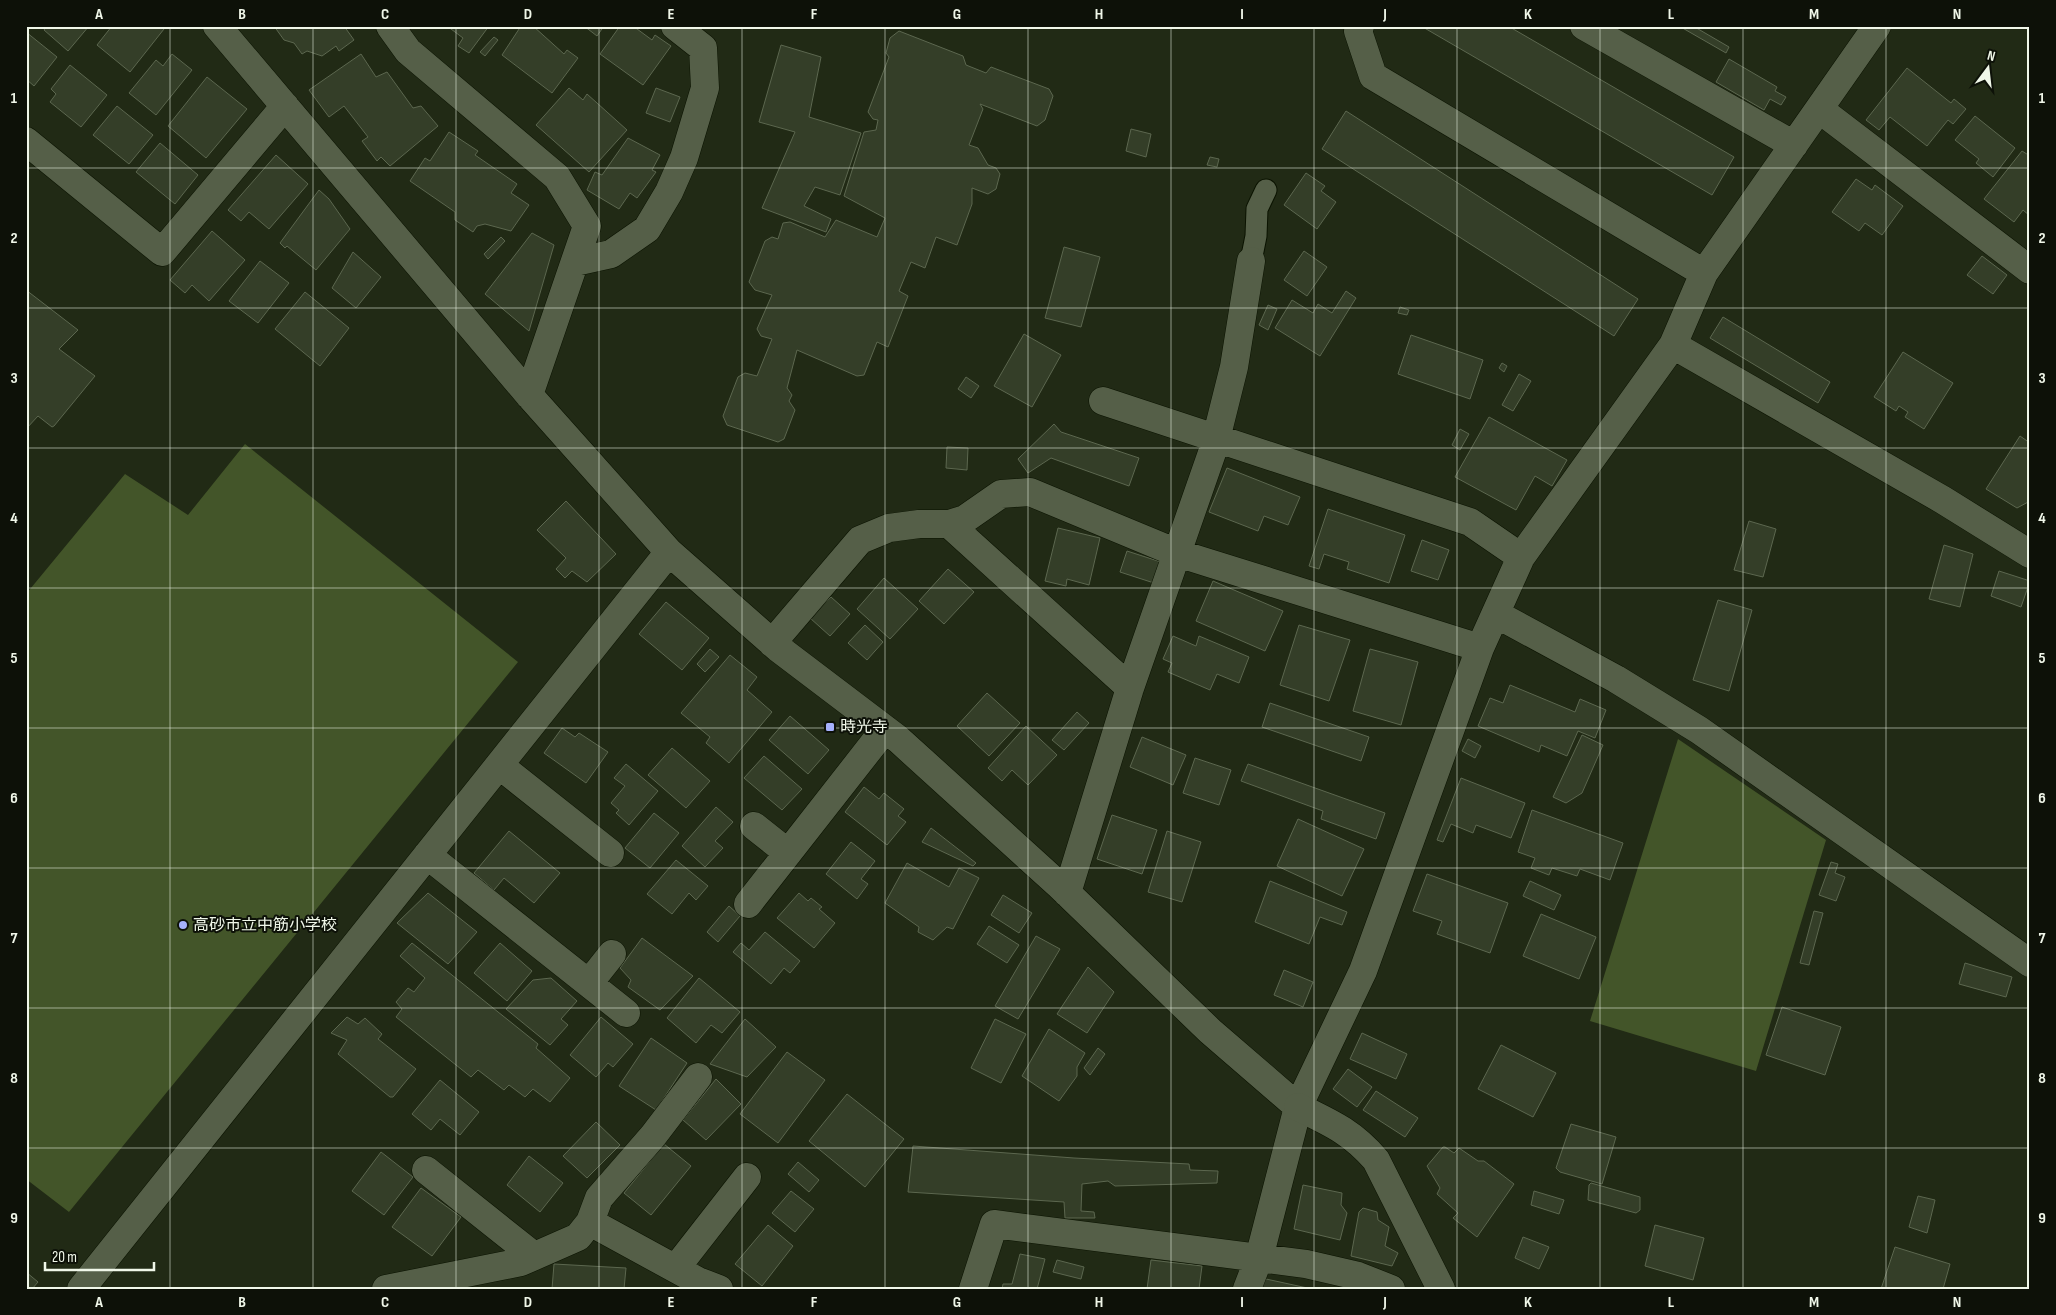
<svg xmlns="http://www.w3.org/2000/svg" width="2056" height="1315" font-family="'Sofia Sans Condensed','Noto Sans JP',sans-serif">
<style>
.green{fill:#435529}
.building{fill:#343e28;stroke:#5c674f}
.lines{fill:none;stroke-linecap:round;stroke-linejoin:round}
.lane-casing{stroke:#0b1301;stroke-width:23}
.street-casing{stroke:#0b1301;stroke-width:29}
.secondary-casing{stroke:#0b1301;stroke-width:29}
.lane{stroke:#555f48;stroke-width:21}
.street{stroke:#555f48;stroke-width:28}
.secondary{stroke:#555f48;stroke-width:28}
.grid{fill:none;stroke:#f0f7e9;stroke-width:1;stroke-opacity:0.55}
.poi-dot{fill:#a6b1fc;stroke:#0d1108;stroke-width:2}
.labels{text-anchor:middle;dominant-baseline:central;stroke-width:4;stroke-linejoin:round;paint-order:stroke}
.poi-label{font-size:16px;fill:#f0f7e9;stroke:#0d1108;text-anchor:start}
.neatline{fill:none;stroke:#f0f7e9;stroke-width:2}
.grid-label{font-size:16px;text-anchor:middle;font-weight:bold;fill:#f0f7e9}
</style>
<rect width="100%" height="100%" fill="#212a15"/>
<path class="green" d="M 245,444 L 518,662 L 69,1212 L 26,1179 L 26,594 L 125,474 L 188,515 Z
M 1678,739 L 1826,840 L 1756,1071 L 1590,1021 Z"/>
<path class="building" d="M 47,26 L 89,26 L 68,51 L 44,30 Z
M 112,26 L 160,26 L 164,29 L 130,72 L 97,45 Z
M 274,26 L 344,26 L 354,40 L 339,51 L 336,46 L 322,56 L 307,51 L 302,54 L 294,43 L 284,40 Z
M 447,26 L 489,26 L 469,53 L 458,46 L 463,38 Z
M 521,26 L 533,26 L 564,54 L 567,50 L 578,58 L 552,93 L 502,55 Z
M 584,26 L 604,26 L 597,36 Z
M 620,26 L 633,26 L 652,40 L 655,35 L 671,46 L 643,85 L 600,54 Z
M 1421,26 L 1508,26 L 1734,157 L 1712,195 Z
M 1679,26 L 1693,26 L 1729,47 L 1726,53 Z
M 899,31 L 963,56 L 966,65 L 986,73 L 991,67 L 1049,89 L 1053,96 L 1045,120 L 1037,126 L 980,104 L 983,109 L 969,145 L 978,148 L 988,165 L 996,168 L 1000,174 L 996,189 L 988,194 L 972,188 L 972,204 L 957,245 L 936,237 L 925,268 L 911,262 L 899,291 L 908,296 L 888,347 L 877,342 L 864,375 L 857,376 L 797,350 L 787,388 L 792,395 L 789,401 L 795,410 L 784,439 L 778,442 L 727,425 L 723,416 L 738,377 L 745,373 L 757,376 L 772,339 L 761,336 L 757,329 L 772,295 L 755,290 L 749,282 L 765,241 L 772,237 L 778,239 L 783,223 L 790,222 L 825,237 L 836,220 L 877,237 L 885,218 L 844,196 L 864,132 L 876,130 L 878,120 L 873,119 L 868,112 L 889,57 L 886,53 L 890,38 Z
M 26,32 L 57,57 L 34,86 L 26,79 Z
M 494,37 L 498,40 L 485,56 L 480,52 Z
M 781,45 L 821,57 L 809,117 L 861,133 L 840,195 L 815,187 L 804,206 L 831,219 L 826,232 L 762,208 L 795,132 L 759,122 Z
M 172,54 L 192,70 L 156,115 L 129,93 L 156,60 L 163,66 Z
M 361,54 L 376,77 L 387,72 L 413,108 L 421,106 L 438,126 L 390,166 L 381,157 L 377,161 L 362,141 L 368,137 L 344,106 L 329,117 L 309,90 Z
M 1729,59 L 1777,87 L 1775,91 L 1786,97 L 1781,105 L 1770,99 L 1764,110 L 1716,82 Z
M 70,65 L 107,95 L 81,127 L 50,102 L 56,94 L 51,89 Z
M 1907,68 L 1951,103 L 1954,99 L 1966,109 L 1953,124 L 1948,120 L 1927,146 L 1890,117 L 1879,130 L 1866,120 Z
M 207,77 L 247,109 L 206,158 L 168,126 Z
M 569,88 L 583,100 L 587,94 L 627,130 L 589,172 L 536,125 Z
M 656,88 L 680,97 L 670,122 L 646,113 Z
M 117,106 L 153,135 L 129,164 L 93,135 Z
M 1346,111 L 1638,299 L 1614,336 L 1322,149 Z
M 1975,116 L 2015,148 L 1993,177 L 1976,163 L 1979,159 L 1955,140 Z
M 1131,129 L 1151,134 L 1146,157 L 1126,151 Z
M 449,132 L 478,151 L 475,155 L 517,184 L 511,193 L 529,205 L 511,231 L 485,224 L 477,226 L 473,232 L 455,220 L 455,212 L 410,181 L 425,158 L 430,161 Z
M 628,138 L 660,155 L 652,170 L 656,172 L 637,198 L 630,193 L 619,209 L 587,190 L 595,172 L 602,175 Z
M 160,143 L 198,175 L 175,204 L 136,172 Z
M 2022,151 L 2030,156 L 2030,216 L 2023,210 L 2014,222 L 1984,199 Z
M 276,155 L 308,184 L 269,229 L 249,212 L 241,221 L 228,210 Z
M 1210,157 L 1219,159 L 1217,167 L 1207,165 Z
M 1306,173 L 1325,186 L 1321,191 L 1336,202 L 1317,229 L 1284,205 Z
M 1856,179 L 1872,190 L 1875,185 L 1903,206 L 1882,235 L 1865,223 L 1859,231 L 1832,212 Z
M 319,190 L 329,199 L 350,229 L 316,270 L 287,246 L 285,248 L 280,243 Z
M 212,231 L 245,260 L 209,301 L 192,285 L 185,293 L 170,280 Z
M 532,233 L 554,245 L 529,331 L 485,294 Z
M 501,237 L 505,241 L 488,259 L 484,254 Z
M 1064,247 L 1100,257 L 1081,327 L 1045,318 Z
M 1304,251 L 1327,267 L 1307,296 L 1284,280 Z
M 353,252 L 381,277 L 356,308 L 332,288 Z
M 1982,256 L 2007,275 L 1993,294 L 1967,275 Z
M 260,261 L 289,283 L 258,323 L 229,301 Z
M 26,290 L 78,330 L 59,349 L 95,376 L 54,426 L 52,427 L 38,416 L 26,429 Z
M 1346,291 L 1356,298 L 1320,356 L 1275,328 L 1292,300 L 1313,313 L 1318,304 L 1332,313 Z
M 305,292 L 349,328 L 320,366 L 275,329 Z
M 1268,305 L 1277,309 L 1268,330 L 1259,325 Z
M 1400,307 L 1409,310 L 1407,315 L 1398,313 Z
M 1723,317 L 1830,382 L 1818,403 L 1710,338 Z
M 1024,334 L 1061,355 L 1032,407 L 994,386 Z
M 1411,335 L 1483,360 L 1470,399 L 1398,374 Z
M 1903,352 L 1953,383 L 1924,429 L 1905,417 L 1908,412 L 1899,406 L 1896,411 L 1874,397 Z
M 1502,363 L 1507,366 L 1504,372 L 1499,368 Z
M 1519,374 L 1531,381 L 1513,411 L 1502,405 Z
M 966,377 L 979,386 L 971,398 L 958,389 Z
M 1489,417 L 1567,460 L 1552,486 L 1535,476 L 1516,510 L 1455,477 Z
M 1054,424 L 1061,432 L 1139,458 L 1129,486 L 1051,458 L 1028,473 L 1018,459 Z
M 1460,429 L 1469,434 L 1460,450 L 1452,445 Z
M 2020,436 L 2030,443 L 2030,501 L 2017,508 L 1986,489 Z
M 947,447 L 968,448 L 967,470 L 946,468 Z
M 1227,468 L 1300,497 L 1288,525 L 1264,516 L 1258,531 L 1209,512 Z
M 566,501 L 616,554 L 587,582 L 572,571 L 565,578 L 556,569 L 566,558 L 537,530 Z
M 1328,509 L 1405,535 L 1389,583 L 1347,569 L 1349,562 L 1324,554 L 1319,569 L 1309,566 Z
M 1749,521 L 1776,529 L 1763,577 L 1734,570 Z
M 1058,528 L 1100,538 L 1089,585 L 1067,579 L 1066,586 L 1045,581 Z
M 1422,540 L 1449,550 L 1438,580 L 1411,571 Z
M 1944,545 L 1973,554 L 1960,607 L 1929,599 Z
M 1127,551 L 1161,562 L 1154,583 L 1120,572 Z
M 948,569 L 974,592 L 944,624 L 919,601 Z
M 1999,571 L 2030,581 L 2021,607 L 1991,596 Z
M 884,578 L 918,609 L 890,639 L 857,609 Z
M 1213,581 L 1283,611 L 1265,651 L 1196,621 Z
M 831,597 L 850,614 L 830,636 L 810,618 Z
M 1718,600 L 1752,610 L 1729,691 L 1693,680 Z
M 666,602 L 709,638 L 682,670 L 639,634 Z
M 865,625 L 883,642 L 867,660 L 848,643 Z
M 1299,625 L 1350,640 L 1329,701 L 1280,685 Z
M 1173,636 L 1196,646 L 1199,636 L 1249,657 L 1239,683 L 1217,674 L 1210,690 L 1168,672 L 1172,663 L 1163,659 Z
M 710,649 L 719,657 L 705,672 L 697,664 Z
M 1370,649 L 1418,662 L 1401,725 L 1353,711 Z
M 730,655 L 757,677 L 747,690 L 772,712 L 729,763 L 706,743 L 710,737 L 681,713 Z
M 1510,685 L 1575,712 L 1580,699 L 1606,710 L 1595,738 L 1578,731 L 1567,756 L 1541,745 L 1539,752 L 1478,726 L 1490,698 L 1503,703 Z
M 987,693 L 1020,723 L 989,756 L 957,726 Z
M 1270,703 L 1369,737 L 1361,761 L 1262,727 Z
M 1077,712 L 1089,723 L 1064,750 L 1052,740 Z
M 790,716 L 829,750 L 808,774 L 769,740 Z
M 1026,726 L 1057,755 L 1028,785 L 1012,770 L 1002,781 L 988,768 Z
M 562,728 L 575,737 L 579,733 L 608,752 L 586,783 L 544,753 Z
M 1582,735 L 1603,745 L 1582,793 L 1566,803 L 1553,797 Z
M 1142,737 L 1186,755 L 1173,785 L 1130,767 Z
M 1468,739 L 1481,746 L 1475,758 L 1462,751 Z
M 672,748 L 710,781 L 686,808 L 648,775 Z
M 764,756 L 802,789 L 782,810 L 744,778 Z
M 1195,758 L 1231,770 L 1219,805 L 1183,793 Z
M 626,764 L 658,791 L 629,825 L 616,813 L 619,810 L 611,803 L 625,786 L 614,778 Z
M 1248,764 L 1385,813 L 1376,839 L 1321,819 L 1323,811 L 1241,781 Z
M 1461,778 L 1525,803 L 1511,838 L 1476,825 L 1473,833 L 1451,824 L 1443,842 L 1437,840 Z
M 864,787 L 879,799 L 884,793 L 904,809 L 898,816 L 906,822 L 887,845 L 845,812 Z
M 716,807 L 733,822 L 715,841 L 723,848 L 705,867 L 682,846 Z
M 1532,810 L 1623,843 L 1610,880 L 1580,869 L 1577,876 L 1552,868 L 1549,875 L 1531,868 L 1535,858 L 1518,852 Z
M 654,813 L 679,833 L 650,868 L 625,848 Z
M 1112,815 L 1157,830 L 1142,874 L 1097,859 Z
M 1298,819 L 1364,849 L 1342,896 L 1277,866 Z
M 931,828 L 976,863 L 973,866 L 922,842 Z
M 509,831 L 560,873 L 534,903 L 504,878 L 494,890 L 474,873 Z
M 1167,831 L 1201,842 L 1182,902 L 1148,892 Z
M 851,842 L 875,861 L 861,879 L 868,884 L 857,899 L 826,874 Z
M 676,860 L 708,886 L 696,900 L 689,893 L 672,914 L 647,894 Z
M 1831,862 L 1838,864 L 1835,873 L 1845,877 L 1836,901 L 1819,895 Z
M 907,863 L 949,887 L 959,868 L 979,878 L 953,929 L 947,927 L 933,940 L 918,932 L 919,927 L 885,903 Z
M 1427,874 L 1508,903 L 1490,953 L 1437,934 L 1442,921 L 1413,911 Z
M 1270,881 L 1347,912 L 1342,925 L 1320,917 L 1309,944 L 1255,922 Z
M 1530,881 L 1561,895 L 1554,910 L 1523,896 Z
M 428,893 L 477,932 L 448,964 L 397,923 Z
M 799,893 L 808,901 L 811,898 L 822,907 L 819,909 L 835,923 L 814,948 L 777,918 Z
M 1003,895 L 1032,913 L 1019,933 L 991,915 Z
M 729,906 L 740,916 L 718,942 L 707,932 Z
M 1814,911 L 1823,913 L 1809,965 L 1800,963 Z
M 1541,914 L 1596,937 L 1579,979 L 1523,956 Z
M 989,926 L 1019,945 L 1007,963 L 977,944 Z
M 765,932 L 800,961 L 790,973 L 784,968 L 771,984 L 733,952 L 741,943 L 749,950 Z
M 1036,936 L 1060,949 L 1018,1019 L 995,1006 Z
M 642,938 L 693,976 L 660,1010 L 628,987 L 631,980 L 620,968 Z
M 412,943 L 538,1044 L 536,1048 L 570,1078 L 550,1102 L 533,1089 L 525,1097 L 509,1085 L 504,1090 L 478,1070 L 471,1077 L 396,1017 L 402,1009 L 396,1002 L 408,988 L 414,992 L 425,978 L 400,956 Z
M 500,943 L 532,971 L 507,1001 L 474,973 Z
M 1965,963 L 2012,977 L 2006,997 L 1959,984 Z
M 1088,967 L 1114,992 L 1087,1033 L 1057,1014 Z
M 1284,970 L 1313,982 L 1303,1007 L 1274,995 Z
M 551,978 L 577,1001 L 561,1019 L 568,1025 L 550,1045 L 506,1009 L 533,980 Z
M 699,978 L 740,1012 L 722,1033 L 711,1025 L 696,1043 L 667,1018 Z
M 1782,1007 L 1841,1027 L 1825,1075 L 1766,1055 Z
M 347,1017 L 358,1024 L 365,1018 L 382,1034 L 378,1039 L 416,1069 L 393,1097 L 390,1097 L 338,1054 L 347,1040 L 331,1033 Z
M 601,1017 L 633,1044 L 613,1067 L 608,1063 L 596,1077 L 570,1055 Z
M 745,1019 L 776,1047 L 747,1077 L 710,1064 Z
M 995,1019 L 1026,1034 L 1001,1083 L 971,1068 Z
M 1049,1029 L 1085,1053 L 1077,1067 L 1077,1076 L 1059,1101 L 1022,1076 Z
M 1362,1033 L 1407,1054 L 1396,1079 L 1350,1059 Z
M 651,1038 L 687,1063 L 656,1110 L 619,1086 Z
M 1501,1045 L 1556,1073 L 1533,1117 L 1478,1089 Z
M 1098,1048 L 1105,1054 L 1090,1075 L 1084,1068 Z
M 787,1052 L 825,1080 L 778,1143 L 740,1114 Z
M 1348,1069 L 1372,1087 L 1357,1107 L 1333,1089 Z
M 716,1079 L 741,1104 L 706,1140 L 683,1120 Z
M 440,1080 L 479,1112 L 460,1135 L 440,1119 L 431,1130 L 412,1114 Z
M 1376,1091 L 1418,1118 L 1405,1137 L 1363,1110 Z
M 847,1094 L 904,1139 L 865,1187 L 809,1141 Z
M 596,1122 L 620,1145 L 587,1178 L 563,1156 Z
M 1571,1124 L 1616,1137 L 1602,1184 L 1560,1172 L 1556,1168 Z
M 664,1144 L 691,1166 L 651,1215 L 624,1193 Z
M 913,1146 L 1074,1158 L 1189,1164 L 1190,1170 L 1218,1171 L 1217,1183 L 1115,1186 L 1108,1181 L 1082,1184 L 1081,1211 L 1094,1212 L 1095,1218 L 1065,1218 L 1064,1202 L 908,1192 Z
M 1443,1147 L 1445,1147 L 1454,1153 L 1459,1148 L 1478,1161 L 1484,1161 L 1514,1184 L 1477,1237 L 1453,1218 L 1458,1213 L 1437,1194 L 1440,1188 L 1427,1166 Z
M 381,1152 L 413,1177 L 384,1215 L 352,1191 Z
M 529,1156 L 563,1183 L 540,1212 L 507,1185 Z
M 798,1162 L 819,1180 L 809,1192 L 788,1174 Z
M 1591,1183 L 1640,1197 L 1640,1210 L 1636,1213 L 1588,1200 L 1589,1185 Z
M 1303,1185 L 1342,1193 L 1341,1205 L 1347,1213 L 1340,1240 L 1294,1229 Z
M 421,1188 L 461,1217 L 432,1256 L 392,1227 Z
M 791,1191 L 814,1209 L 795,1232 L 772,1213 Z
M 1534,1191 L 1564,1200 L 1559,1214 L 1531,1205 Z
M 1918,1196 L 1935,1200 L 1927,1233 L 1909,1227 Z
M 1363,1208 L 1377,1212 L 1378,1220 L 1389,1227 L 1385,1246 L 1398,1253 L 1392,1266 L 1351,1256 L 1359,1212 Z
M 768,1225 L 793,1246 L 762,1286 L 735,1264 Z
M 1655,1225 L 1704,1238 L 1693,1280 L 1645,1266 Z
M 1523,1237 L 1549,1247 L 1539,1269 L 1515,1258 Z
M 1895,1247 L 1950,1264 L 1943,1289 L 1881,1289 Z
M 1020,1254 L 1045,1259 L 1037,1289 L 1002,1289 L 1003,1284 L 1012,1284 Z
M 1057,1260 L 1084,1267 L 1081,1279 L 1053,1272 Z
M 1151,1260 L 1202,1266 L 1199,1289 L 1147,1289 Z
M 554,1264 L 626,1268 L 624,1289 L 552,1289 Z
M 26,1272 L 38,1282 L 32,1289 L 26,1289 Z
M 1266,1279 L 1312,1289 L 1262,1289 Z"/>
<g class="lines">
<g class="lane-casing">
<path id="lane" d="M 1251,261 L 1256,236 L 1257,209 L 1266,190"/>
</g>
<g class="street-casing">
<path id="street" d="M 217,26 L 529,395 L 669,552 L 778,648 L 898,739 L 1060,886 L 1210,1031 L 1298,1107
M 390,26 L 408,51 L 557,177 L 587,226 L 529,395
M 1360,26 L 1358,31 L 1373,76 L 1704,273
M 1584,26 L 1794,145
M 1819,109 L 2030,270
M 26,141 L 162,252 L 285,106
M 575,262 L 611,254 L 647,229 L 669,192 L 684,158 L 705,88 L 703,48 L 675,26
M 1673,345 L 1943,500 L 2030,554
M 1103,401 L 1470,522 L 1521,557
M 949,524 L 1130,688
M 1496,614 L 1616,679 L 1699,730 L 2030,963
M 772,643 L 860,540 L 889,528 L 919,524 L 949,524 L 965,519 L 1001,494 L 1030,492 L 1177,553 L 1480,648
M 499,765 L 610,853
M 754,826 L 788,853
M 427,855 L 626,1013
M 1067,893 L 1130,688 L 1214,447 L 1234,367 L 1251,261
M 748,904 L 885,729
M 589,983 L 612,954
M 426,1170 L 534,1256
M 590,1222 L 698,1281 L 719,1289
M 676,1268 L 747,1177
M 81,1289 L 669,552
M 386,1289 L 521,1262 L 578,1237 L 590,1222 L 599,1198 L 653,1136 L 698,1077
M 973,1289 L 994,1224 L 1306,1264 L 1358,1276 L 1391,1289
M 1247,1289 L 1259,1258 L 1298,1107 L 1363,971 L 1480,648 L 1521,557 L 1673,345 L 1704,273 L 1877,26"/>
</g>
<g class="secondary-casing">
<path id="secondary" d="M 1298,1107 C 1331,1123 1352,1132 1376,1160 L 1441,1289"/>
</g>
<use href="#lane" class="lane"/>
<use href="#street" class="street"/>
<use href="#secondary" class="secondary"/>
</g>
<path class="grid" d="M 170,26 L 170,1289M 313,26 L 313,1289M 456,26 L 456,1289M 599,26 L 599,1289M 742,26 L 742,1289M 885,26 L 885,1289M 1028,26 L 1028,1289M 1171,26 L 1171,1289M 1314,26 L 1314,1289M 1457,26 L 1457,1289M 1600,26 L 1600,1289M 1743,26 L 1743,1289M 1886,26 L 1886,1289M 26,168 L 2030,168M 26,308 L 2030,308M 26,448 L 2030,448M 26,588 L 2030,588M 26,728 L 2030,728M 26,868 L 2030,868M 26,1008 L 2030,1008M 26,1148 L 2030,1148"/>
<g class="poi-dot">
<rect x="825" y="722" width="10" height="10" rx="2.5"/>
<circle cx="183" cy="925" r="5"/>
</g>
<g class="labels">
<g class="poi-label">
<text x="840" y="727">時光寺</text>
<text x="193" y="925">高砂市立中筋小学校</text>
</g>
</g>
<rect width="2056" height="1315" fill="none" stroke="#0d1108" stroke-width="55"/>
<g transform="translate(1988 68) rotate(15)" stroke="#0d1108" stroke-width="4" paint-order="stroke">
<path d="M0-4L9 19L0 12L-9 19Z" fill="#f0f7e9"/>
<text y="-8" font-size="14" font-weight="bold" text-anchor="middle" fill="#f0f7e9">N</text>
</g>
<path d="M45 1262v8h109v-8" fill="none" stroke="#f0f7e9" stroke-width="2.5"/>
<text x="52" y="1262" font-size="15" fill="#f0f7e9" stroke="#0d1108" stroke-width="4" paint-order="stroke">20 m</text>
<rect x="28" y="28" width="2000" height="1260" class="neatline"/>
<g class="grid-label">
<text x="99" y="19">A</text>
<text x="242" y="19">B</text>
<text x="385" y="19">C</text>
<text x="528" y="19">D</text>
<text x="671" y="19">E</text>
<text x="814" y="19">F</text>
<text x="957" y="19">G</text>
<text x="1099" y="19">H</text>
<text x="1242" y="19">I</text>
<text x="1385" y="19">J</text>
<text x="1528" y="19">K</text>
<text x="1671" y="19">L</text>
<text x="1814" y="19">M</text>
<text x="1957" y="19">N</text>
<text x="14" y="103">1</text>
<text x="2042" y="103">1</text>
<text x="14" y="243">2</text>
<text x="2042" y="243">2</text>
<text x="14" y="383">3</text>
<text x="2042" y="383">3</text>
<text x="14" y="523">4</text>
<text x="2042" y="523">4</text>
<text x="14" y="663">5</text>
<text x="2042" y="663">5</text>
<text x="14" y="803">6</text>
<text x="2042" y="803">6</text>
<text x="14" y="943">7</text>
<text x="2042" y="943">7</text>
<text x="14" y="1083">8</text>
<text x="2042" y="1083">8</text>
<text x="14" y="1223">9</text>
<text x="2042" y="1223">9</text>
<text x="99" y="1307">A</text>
<text x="242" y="1307">B</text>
<text x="385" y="1307">C</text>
<text x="528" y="1307">D</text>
<text x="671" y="1307">E</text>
<text x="814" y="1307">F</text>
<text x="957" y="1307">G</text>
<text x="1099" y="1307">H</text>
<text x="1242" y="1307">I</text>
<text x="1385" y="1307">J</text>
<text x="1528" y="1307">K</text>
<text x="1671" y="1307">L</text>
<text x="1814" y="1307">M</text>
<text x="1957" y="1307">N</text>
</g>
</svg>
